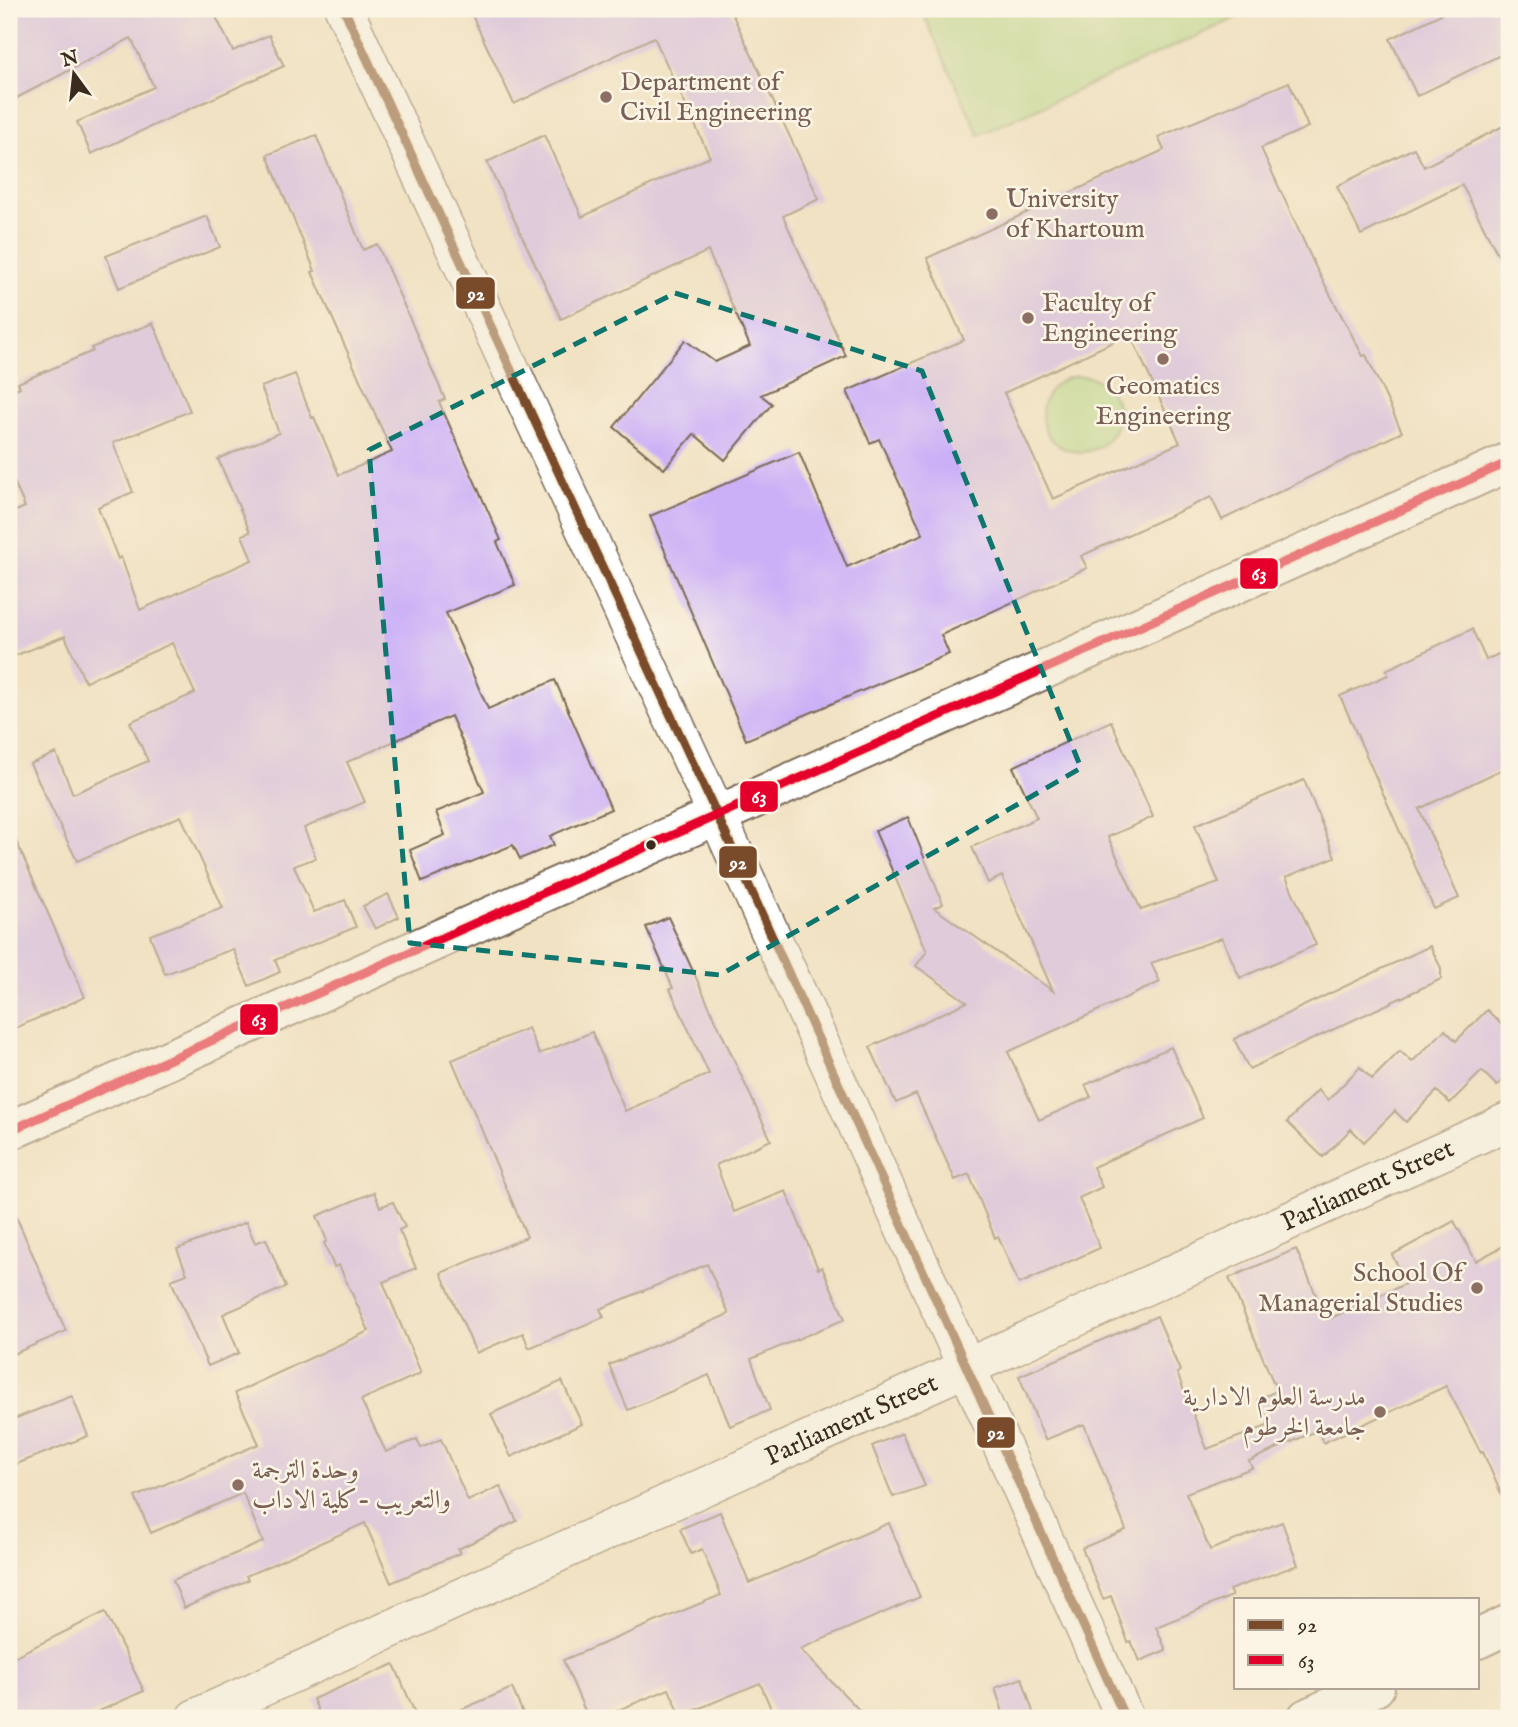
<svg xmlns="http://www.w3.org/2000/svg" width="1518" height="1727" font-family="'IM FELL English',Amiri,serif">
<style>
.green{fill:#acd885;stroke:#748152;stroke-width:2}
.building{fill:#cbb0f7;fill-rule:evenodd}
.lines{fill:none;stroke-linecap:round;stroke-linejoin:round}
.minor-casing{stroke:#7b6a58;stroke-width:40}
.major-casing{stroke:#7b6a58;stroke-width:42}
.minor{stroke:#fff;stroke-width:37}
.major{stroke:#fff;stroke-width:38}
.bus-1-casing{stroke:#fcf5e5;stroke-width:14}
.bus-2-casing{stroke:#fcf5e5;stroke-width:14}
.bus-1{stroke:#7a4b2a;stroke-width:9}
.bus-2{stroke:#e4002b;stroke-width:9}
.marked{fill:none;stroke:#0f766e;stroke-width:5;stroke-dasharray:14 9;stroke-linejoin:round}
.education-dot{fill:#8d6e63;stroke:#fcf5e5;stroke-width:2.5}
.bus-dot{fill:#3b2a1e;stroke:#fcf5e5;stroke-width:2.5}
.labels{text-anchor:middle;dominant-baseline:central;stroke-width:5;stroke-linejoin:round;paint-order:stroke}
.education-label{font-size:26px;fill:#785e54;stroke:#fcf5e5;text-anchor:start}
.street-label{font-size:26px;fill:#3b2a1e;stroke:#fcf5e5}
.line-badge{stroke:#fcf5e5;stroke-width:2.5}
.badge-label{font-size:19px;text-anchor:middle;font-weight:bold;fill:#fff}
</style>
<rect width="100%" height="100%" fill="#fcf5e5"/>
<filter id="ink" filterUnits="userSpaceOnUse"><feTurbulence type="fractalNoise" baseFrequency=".0143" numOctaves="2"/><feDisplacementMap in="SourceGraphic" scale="14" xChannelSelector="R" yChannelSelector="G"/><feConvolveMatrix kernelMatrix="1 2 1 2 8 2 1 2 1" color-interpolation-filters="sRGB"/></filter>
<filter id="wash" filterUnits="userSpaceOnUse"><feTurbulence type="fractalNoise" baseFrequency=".00686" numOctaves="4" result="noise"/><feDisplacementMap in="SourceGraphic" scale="28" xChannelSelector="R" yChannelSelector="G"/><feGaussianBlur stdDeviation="1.57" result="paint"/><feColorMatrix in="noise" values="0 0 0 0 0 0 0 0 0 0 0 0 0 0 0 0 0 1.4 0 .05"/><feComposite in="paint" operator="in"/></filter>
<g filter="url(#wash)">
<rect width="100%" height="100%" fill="#f1e2c3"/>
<path class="green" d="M 921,9 L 1256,9 L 979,135 Z
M1042 414a38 38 0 1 1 76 0a38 38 0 1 1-76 0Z"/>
<g id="blocks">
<path class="building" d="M 9,9 L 212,9 L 233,51 L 269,35 L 284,66 L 91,154 L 77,122 L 154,87 L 131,38 L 9,102 Z
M 469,9 L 730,9 L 819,199 L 783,216 L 846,356 L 761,395 L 772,404 L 725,460 L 694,434 L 664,469 L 614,427 L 685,340 L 715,362 L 750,346 L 708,251 L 561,319 L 487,162 L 544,135 L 582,217 L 710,157 L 654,37 L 514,104 Z
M 1451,9 L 1509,9 L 1509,51 L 1417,96 L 1390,39 Z
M 1289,82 L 1308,127 L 1261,148 L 1315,266 L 1363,356 L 1366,355 L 1402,432 L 1222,520 L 1211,497 L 1081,556 L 1087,568 L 941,635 L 949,654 L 746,740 L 650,516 L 799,452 L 847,567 L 923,534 L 879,439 L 870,443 L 847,391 L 964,340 L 927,258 L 1164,150 L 1158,137 ZM 1130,334 L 1180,443 L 1053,499 L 1004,393 Z
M 1509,123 L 1509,276 L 1462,185 L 1361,235 L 1337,186 L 1414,148 L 1424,167 Z
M 316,135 L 363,250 L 377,244 L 445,399 L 439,402 L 501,540 L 497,542 L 515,585 L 446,613 L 488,709 L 555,680 L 611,809 L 550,836 L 554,845 L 520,859 L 513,845 L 422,882 L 410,850 L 445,835 L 436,812 L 484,792 L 451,716 L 347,762 L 365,802 L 304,828 L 316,858 L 294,866 L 314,912 L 345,900 L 356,927 L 275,960 L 280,972 L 249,986 L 233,949 L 165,974 L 150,935 L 223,908 L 181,816 L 77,861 L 30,764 L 56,753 L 73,794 L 148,761 L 130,722 L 195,693 L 172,643 L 85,682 L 65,636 L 9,658 L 9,514 L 25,507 L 9,470 L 9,392 L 20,387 L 18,383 L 93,351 L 91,348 L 153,323 L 190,411 L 113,443 L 133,492 L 98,507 L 118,559 L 121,557 L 140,610 L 252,560 L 242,535 L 250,532 L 218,459 L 279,433 L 261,387 L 295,374 L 312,418 L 314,417 L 339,475 L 392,452 L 312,272 L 315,271 L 267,155 Z
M 207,216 L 220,247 L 119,288 L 106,256 Z
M 1472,629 L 1486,660 L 1509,649 L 1509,766 L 1419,809 L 1459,898 L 1434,909 L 1340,696 L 1388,675 L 1386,670 Z
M 1111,721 L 1153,817 L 1108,837 L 1141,910 L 1219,883 L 1195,825 L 1304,780 L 1335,857 L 1286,877 L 1316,945 L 1240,978 L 1222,938 L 1151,963 L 1160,982 L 1008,1052 L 1039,1120 L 1091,1097 L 1085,1085 L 1171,1047 L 1203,1118 L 1093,1167 L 1102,1187 L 1079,1198 L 1100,1248 L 1019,1284 L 998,1236 L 995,1238 L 969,1174 L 955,1180 L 916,1094 L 896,1103 L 870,1047 L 967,1002 L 916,966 L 927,951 L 875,831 L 908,817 L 943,904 L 934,908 L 1053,991 L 1002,876 L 988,883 L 972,847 L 1037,818 L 1013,767 Z
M 9,825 L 85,997 L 9,1031 Z
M 388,894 L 399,917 L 375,929 L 363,906 Z
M 668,917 L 771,1140 L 716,1165 L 734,1212 L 786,1191 L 818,1269 L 822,1267 L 845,1319 L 751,1359 L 770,1410 L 730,1426 L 709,1375 L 628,1410 L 609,1365 L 729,1314 L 707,1264 L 600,1309 L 604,1317 L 529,1348 L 523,1333 L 476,1353 L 441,1273 L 527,1237 L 452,1060 L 528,1028 L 539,1054 L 592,1032 L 625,1111 L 709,1074 L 670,989 L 673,988 L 646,927 Z
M 1430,946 L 1441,968 L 1441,979 L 1249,1069 L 1234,1039 Z
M 1487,1010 L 1509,1032 L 1509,1074 L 1497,1086 L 1482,1071 L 1450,1103 L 1437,1091 L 1406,1122 L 1395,1111 L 1364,1142 L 1351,1129 L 1323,1157 L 1287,1122 L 1318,1090 L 1328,1100 L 1360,1067 L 1372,1079 L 1400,1051 L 1412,1062 L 1445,1030 L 1456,1041 Z
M 374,1192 L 380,1207 L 393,1202 L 405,1227 L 399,1230 L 416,1268 L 383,1282 L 421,1373 L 361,1400 L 386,1452 L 417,1439 L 421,1448 L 441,1439 L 468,1501 L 500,1486 L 517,1521 L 458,1549 L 460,1553 L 391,1583 L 365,1523 L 246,1576 L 248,1580 L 184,1608 L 173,1580 L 263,1542 L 243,1493 L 151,1533 L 135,1497 L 259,1444 L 235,1393 L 369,1331 L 339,1265 L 334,1267 L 324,1243 L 327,1241 L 317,1216 Z
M 9,1200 L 66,1331 L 9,1356 Z
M 1454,1221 L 1476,1261 L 1509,1243 L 1509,1512 L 1483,1452 L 1481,1453 L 1446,1386 L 1323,1443 L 1318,1430 L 1249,1461 L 1252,1468 L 1186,1493 L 1210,1550 L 1282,1522 L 1298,1565 L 1229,1590 L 1232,1596 L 1156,1627 L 1166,1650 L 1140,1661 L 1131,1641 L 1128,1642 L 1111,1596 L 1103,1599 L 1082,1548 L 1126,1530 L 1084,1424 L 1045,1440 L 1019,1376 L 1157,1316 L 1180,1371 L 1177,1373 L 1207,1449 L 1270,1425 L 1258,1399 L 1277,1391 L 1229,1278 L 1296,1249 L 1327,1320 L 1407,1283 L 1392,1255 Z
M 246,1222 L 255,1243 L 266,1239 L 286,1287 L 223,1314 L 239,1353 L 208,1366 L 171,1280 L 187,1274 L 177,1249 Z
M 562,1381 L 582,1424 L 511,1457 L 491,1414 Z
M 72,1396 L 88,1436 L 9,1467 L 9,1421 Z
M 902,1433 L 925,1486 L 893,1497 L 872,1446 Z
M 720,1512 L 749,1583 L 889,1523 L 920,1597 L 800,1649 L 867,1718 L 775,1718 L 760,1683 L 681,1716 L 669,1689 L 599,1718 L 588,1718 L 563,1660 L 721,1595 L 702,1549 L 691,1554 L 680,1529 Z
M 105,1612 L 144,1691 L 84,1718 L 9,1718 L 9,1659 Z
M 394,1664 L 417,1718 L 321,1718 L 313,1699 Z
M 1022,1678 L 1035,1718 L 1005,1718 L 995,1688 Z
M 512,1688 L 525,1718 L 441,1718 Z"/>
</g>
</g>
<g filter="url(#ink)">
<use href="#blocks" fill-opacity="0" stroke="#7b6a58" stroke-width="2"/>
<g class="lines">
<g class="minor-casing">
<g id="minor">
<path d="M 344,9 L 717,815 L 1125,1718"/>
<path id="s1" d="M 195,1718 L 1509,1121"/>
</g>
</g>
<g class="major-casing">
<path id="major" d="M 9,1131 L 1509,462
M 1478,1639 L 1509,1624
M 1307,1718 L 1375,1687"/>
</g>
<use href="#minor" class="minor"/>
<use href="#major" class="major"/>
<g class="bus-1-casing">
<path id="bus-1" d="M 344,9 L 717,815 L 1125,1718"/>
</g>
<g class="bus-2-casing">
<path id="bus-2" d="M 9,1131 L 1509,462"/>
</g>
<use href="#bus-1" class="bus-1"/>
<use href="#bus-2" class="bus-2"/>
</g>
</g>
<path d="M0 0H1518V1727H0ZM 675,293 L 922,371 L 1081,768 L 720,975 L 410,943 L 369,450 Z" fill="#f1e2c3" fill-opacity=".55" fill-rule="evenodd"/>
<path class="marked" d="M 675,293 L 922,371 L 1081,768 L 720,975 L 410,943 L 369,450 Z"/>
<g class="education-dot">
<circle cx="606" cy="97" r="7"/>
<circle cx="992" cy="214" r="7"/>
<circle cx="1028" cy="318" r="7"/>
<circle cx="1163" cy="359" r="7"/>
<circle cx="1477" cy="1288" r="7"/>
<circle cx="1380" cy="1412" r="7"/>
<circle cx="238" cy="1485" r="7"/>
</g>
<circle class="bus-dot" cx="651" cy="845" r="6"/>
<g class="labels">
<g class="education-label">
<text x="620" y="82">Department of<tspan x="620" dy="30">Civil Engineering</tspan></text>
<text x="1006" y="199">University<tspan x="1006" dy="30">of Khartoum</tspan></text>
<text x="1042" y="303">Faculty of<tspan x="1042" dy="30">Engineering</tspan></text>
<text x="1163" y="386" text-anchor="middle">Geomatics<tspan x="1163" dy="30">Engineering</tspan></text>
<text x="1463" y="1273" text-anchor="end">School Of<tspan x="1463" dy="30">Managerial Studies</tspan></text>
<text x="1366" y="1397" text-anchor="end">مدرسة العلوم الادارية<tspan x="1366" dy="30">جامعة الخرطوم</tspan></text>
<text x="252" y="1470">وحدة الترجمة<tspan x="252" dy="30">والتعريب -كلية الاداب</tspan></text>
</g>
<g class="street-label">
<text stroke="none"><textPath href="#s1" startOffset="1288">Parliament Street</textPath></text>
<text stroke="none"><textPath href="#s1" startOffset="721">Parliament Street</textPath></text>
</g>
</g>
<g class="line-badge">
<rect x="455" y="276" width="41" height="34" rx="7" fill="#7a4b2a"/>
<rect x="1239" y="557" width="40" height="33" rx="7" fill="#e4002b"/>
<rect x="739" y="780" width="40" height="33" rx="7" fill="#e4002b"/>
<rect x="718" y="845" width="40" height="34" rx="7" fill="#7a4b2a"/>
<rect x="239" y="1003" width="40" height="33" rx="7" fill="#e4002b"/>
<rect x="976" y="1416" width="40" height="33" rx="7" fill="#7a4b2a"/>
</g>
<g class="badge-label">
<text x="476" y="300">92</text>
<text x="1259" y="580">63</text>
<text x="759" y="803">63</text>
<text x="738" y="869">92</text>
<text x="259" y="1026">63</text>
<text x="996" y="1439">92</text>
</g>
<rect width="1518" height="1727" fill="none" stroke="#fcf5e5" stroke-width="35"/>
<rect x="1234" y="1598" width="245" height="91" fill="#fcf5e5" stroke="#afa495" stroke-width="2"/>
<rect x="1248" y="1620" width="35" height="10" fill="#7a4b2a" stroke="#afa495" stroke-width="2"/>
<text x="1298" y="1632" font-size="21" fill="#3b2a1e">92</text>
<rect x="1248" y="1655" width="35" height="10" fill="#e4002b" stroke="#afa495" stroke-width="2"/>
<text x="1298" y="1668" font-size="21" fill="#3b2a1e">63</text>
<g transform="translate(74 74) rotate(345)" stroke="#fcf5e5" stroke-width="5" paint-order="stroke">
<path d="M0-5L12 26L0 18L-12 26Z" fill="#3b2a1e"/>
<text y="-10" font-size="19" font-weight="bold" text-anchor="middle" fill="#3b2a1e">N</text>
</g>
</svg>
